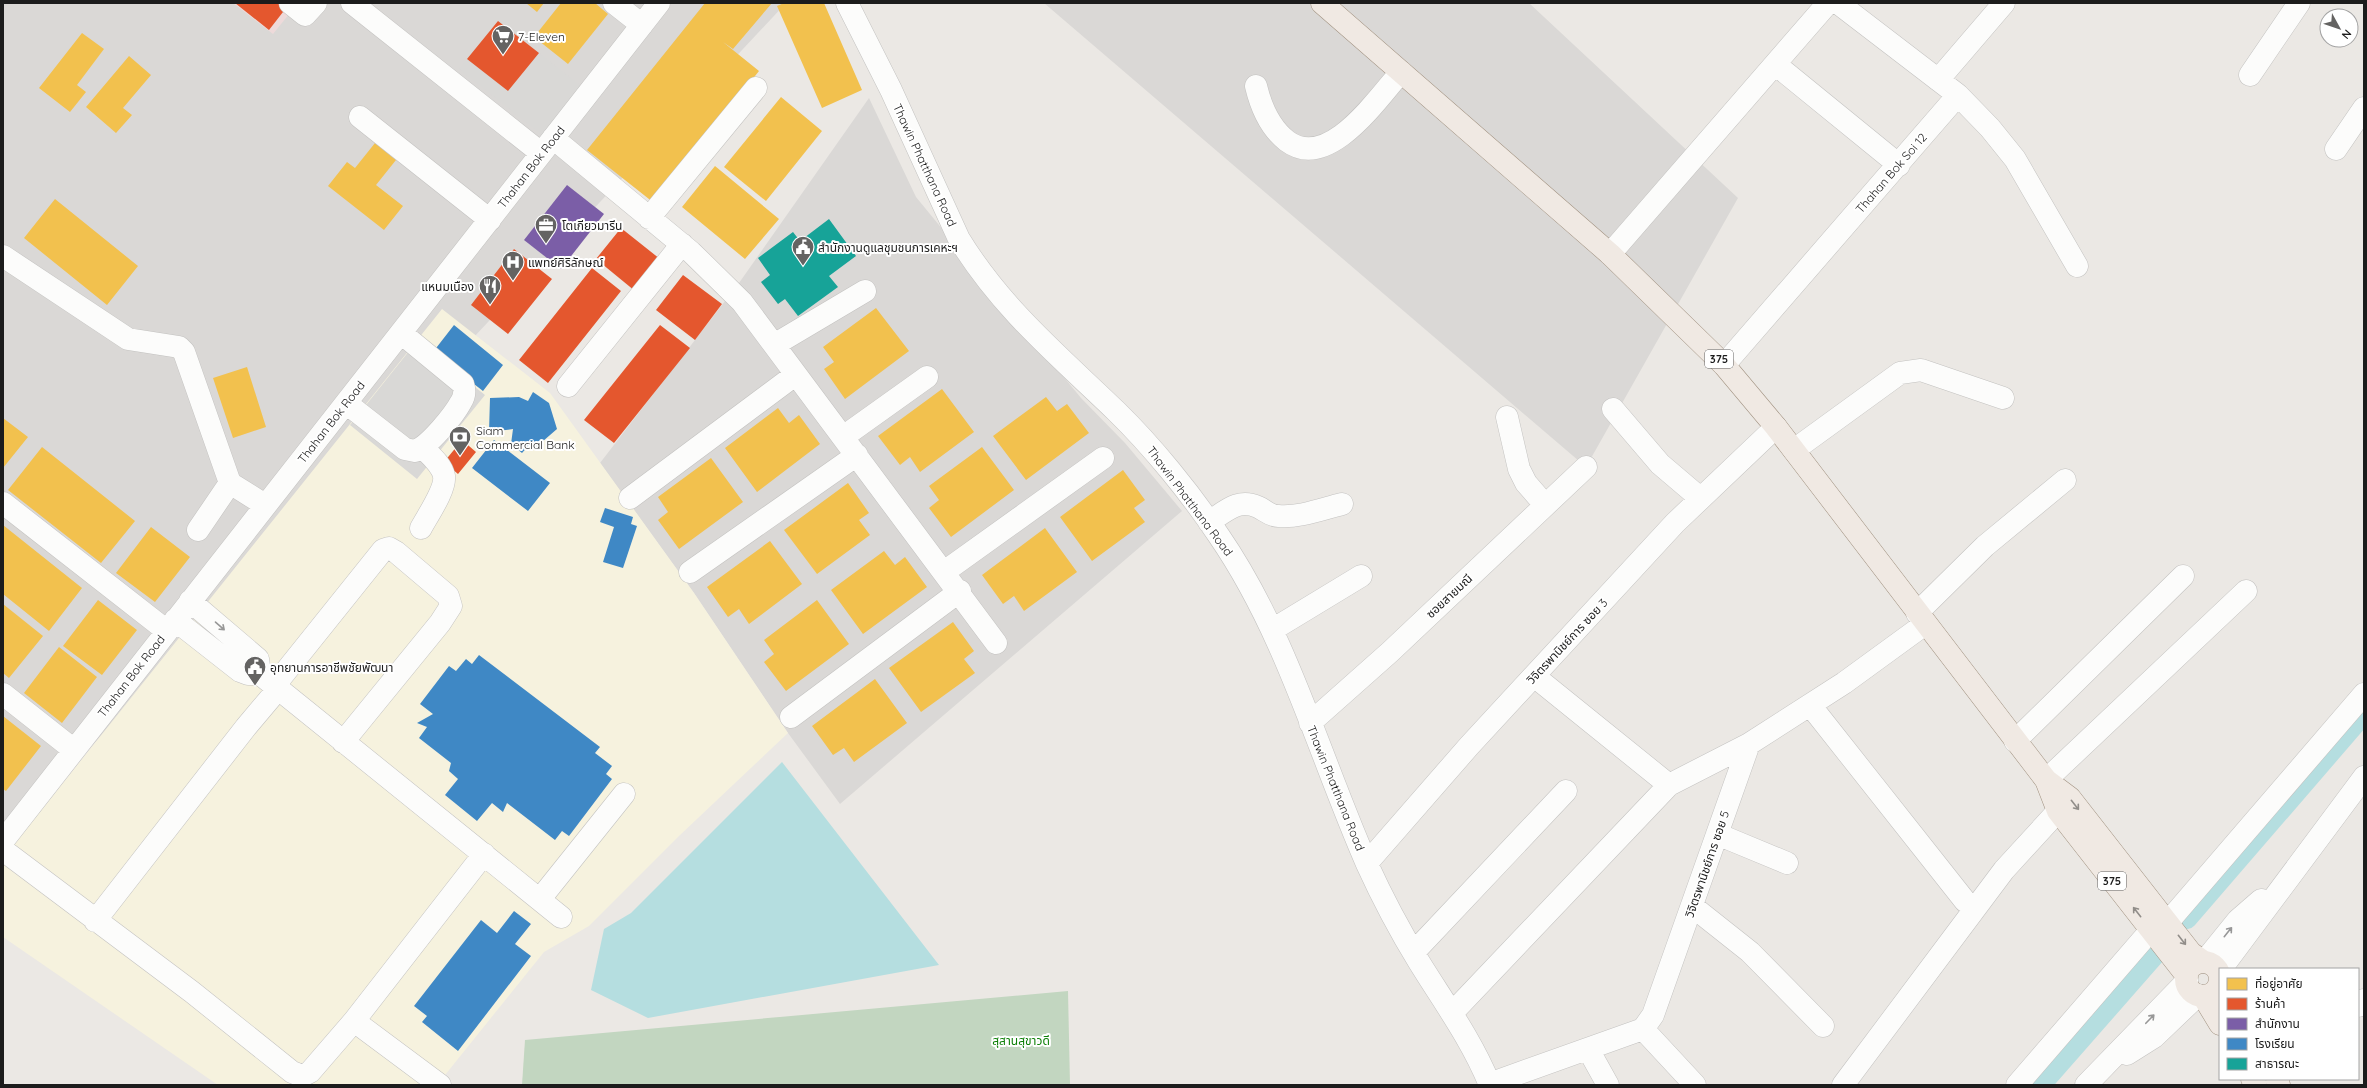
<svg xmlns="http://www.w3.org/2000/svg" width="2367" height="1088" font-family="Quicksand,'Noto Sans Thai',sans-serif">
<style>
.residential{fill:#dad8d6}
.commercial{fill:#eedada}
.education{fill:#f6f2de}
.religious{fill:#d9d8d6}
.cemetery{fill:#c2d6c0}
.water{fill:#b5dee0}
.homes{fill:#f2c14e}
.shops{fill:#e4572e}
.offices{fill:#7b5ea7}
.schools{fill:#3f88c5}
.public{fill:#17a398}
.lines{fill:none;stroke-linecap:round;stroke-linejoin:round}
.canal{stroke:#b5dee0;stroke-width:20}
.minor-casing{stroke:#c3c2c0;stroke-width:23}
.major-casing{stroke:#a19281;stroke-width:23}
.minor{stroke:#fcfcfb;stroke-width:22}
.major{stroke:#f0e9e3;stroke-width:22}
.oneway{stroke:#979797}
.oneway2{stroke:#918d89}
.labels{text-anchor:middle;dominant-baseline:central;stroke-width:4;stroke-linejoin:round;paint-order:stroke}
.shield{fill:#fff;stroke:#606060;stroke-width:1}
.shield-label{font-size:11px;font-weight:bold;fill:#1c1c1c}
.poi-label{font-size:12px;fill:#1c1c1c;stroke:#fff;text-anchor:start}
.street-label{font-size:12px;fill:#1c1c1c;stroke:#fff}
.park-label{font-size:12px;fill:#0b7f05;stroke:#fff}
</style>
<rect width="100%" height="100%" fill="#ebe8e4"/>
<path class="residential" d="M 3,3 L 786,3 L 3,841 Z
M 1044,3 L 1529,3 L 1738,198 L 1586,467 Z
M 869,98 L 916,197 L 1081,398 L 1125,443 L 1182,511 L 840,804 L 788,733 L 694,593 L 600,463 L 739,283 Z"/>
<path class="commercial" d="M 233,3 L 298,3 L 273,34 Z"/>
<path class="education" d="M 442,309 L 550,393 L 694,593 L 788,733 L 679,836 L 589,926 L 544,952 L 437,1085 L 218,1085 L 3,937 L 3,858 Z"/>
<path class="religious" d="M 539,53 L 581,86 L 542,135 L 459,69 L 467,59 L 508,91 Z
M 417,341 L 485,395 L 417,479 L 350,425 Z"/>
<path class="cemetery" d="M 1068,991 L 1070,1085 L 522,1085 L 525,1040 Z"/>
<path class="water" d="M 782,762 L 939,965 L 648,1018 L 591,990 L 604,929 L 631,913 Z"/>
<path class="homes" d="M 526,3 L 544,3 L 537,12 Z
M 561,3 L 595,3 L 608,14 L 568,64 L 534,37 Z
M 705,3 L 772,3 L 733,49 L 723,42 L 759,71 L 654,203 L 587,150 Z
M 784,3 L 824,3 L 862,90 L 822,108 L 777,6 Z
M 82,33 L 104,49 L 77,85 L 86,92 L 70,112 L 39,88 Z
M 129,56 L 151,75 L 123,108 L 132,115 L 116,133 L 86,107 Z
M 781,97 L 822,131 L 766,201 L 724,167 Z
M 375,143 L 396,160 L 376,185 L 403,206 L 384,230 L 328,186 L 347,162 L 355,168 Z
M 715,166 L 779,219 L 745,259 L 682,207 Z
M 55,199 L 138,266 L 107,305 L 24,238 Z
M 876,308 L 909,351 L 845,399 L 824,369 L 834,362 L 823,347 Z
M 247,367 L 266,427 L 233,438 L 213,378 Z
M 942,389 L 974,432 L 920,472 L 910,457 L 900,465 L 878,436 Z
M 1046,397 L 1057,411 L 1067,404 L 1089,433 L 1026,480 L 993,436 Z
M 778,408 L 789,423 L 799,415 L 820,444 L 757,492 L 725,448 Z
M 3,418 L 28,437 L 3,468 Z
M 42,447 L 135,521 L 101,563 L 8,490 Z
M 982,447 L 1014,490 L 951,537 L 929,508 L 939,500 L 929,486 Z
M 711,458 L 743,502 L 679,549 L 658,520 L 668,512 L 658,497 Z
M 1123,470 L 1145,500 L 1134,508 L 1145,522 L 1092,561 L 1060,517 Z
M 848,483 L 869,513 L 859,520 L 870,535 L 817,574 L 784,530 Z
M 3,525 L 82,588 L 49,631 L 3,594 Z
M 151,527 L 190,557 L 155,602 L 116,573 Z
M 1045,528 L 1077,572 L 1024,611 L 1014,596 L 1003,604 L 982,575 Z
M 770,541 L 802,584 L 749,624 L 739,609 L 728,617 L 707,587 Z
M 884,551 L 895,565 L 905,557 L 927,587 L 863,634 L 831,590 Z
M 98,600 L 137,630 L 102,675 L 63,646 Z
M 817,600 L 849,644 L 786,691 L 764,662 L 774,654 L 764,640 Z
M 3,604 L 43,636 L 9,678 L 3,673 Z
M 953,622 L 974,651 L 964,659 L 975,673 L 921,712 L 889,668 Z
M 59,647 L 97,677 L 62,723 L 24,693 Z
M 875,679 L 907,723 L 854,762 L 844,748 L 833,755 L 812,726 Z
M 3,716 L 41,746 L 6,791 L 3,789 Z"/>
<path class="shops" d="M 235,3 L 290,3 L 269,30 Z
M 498,21 L 539,53 L 508,91 L 467,59 Z
M 621,228 L 660,259 L 635,291 L 596,259 Z
M 514,249 L 552,279 L 508,334 L 471,305 Z
M 592,268 L 621,291 L 548,383 L 519,360 Z
M 683,275 L 722,304 L 695,340 L 656,310 Z
M 660,325 L 690,348 L 614,443 L 584,420 Z
M 462,440 L 476,452 L 458,474 L 444,462 Z"/>
<path class="offices" d="M 567,185 L 604,214 L 561,269 L 524,240 Z"/>
<path class="schools" d="M 454,325 L 503,365 L 483,391 L 433,352 Z
M 533,392 L 549,403 L 557,429 L 535,448 L 531,443 L 522,453 L 511,444 L 513,429 L 489,432 L 490,398 L 519,397 L 528,401 Z
M 494,440 L 550,483 L 528,511 L 472,468 Z
M 605,508 L 633,517 L 631,524 L 637,526 L 623,568 L 603,562 L 614,527 L 600,522 Z
M 479,655 L 600,747 L 595,753 L 612,766 L 606,774 L 612,779 L 569,836 L 562,831 L 555,840 L 507,803 L 503,812 L 492,803 L 477,821 L 445,795 L 458,779 L 449,771 L 451,763 L 419,738 L 427,727 L 417,723 L 433,714 L 420,704 L 449,666 L 456,671 L 466,659 L 472,664 Z
M 514,911 L 531,924 L 515,944 L 531,956 L 458,1051 L 422,1022 L 427,1016 L 414,1006 L 481,920 L 497,933 Z"/>
<path class="public" d="M 829,219 L 856,256 L 829,276 L 838,287 L 798,316 L 785,299 L 778,304 L 761,282 L 770,275 L 758,258 L 793,232 L 800,241 Z"/>
<g class="lines">
<path class="canal" d="M 2187,919 L 2364,714
M 2041,1085 L 2156,954"/>
<g class="minor-casing">
<path id="minor" d="M 290,3 L 305,15 L 316,3
M 352,3 L 541,153
M 614,3 L 642,25
M 847,3 L 891,90 L 959,239 C 1002,309 1058,355 1116,411 C 1152,446 1191,494 1219,536 C 1287,635 1319,755 1367,864 C 1382,897 1400,931 1419,962 C 1445,1004 1471,1039 1490,1085
M 1775,64 L 1899,165
M 2250,75 L 2299,3
M 1938,80 L 2004,3
M 1256,86 C 1261,107 1269,127 1287,141 C 1328,172 1377,99 1401,72
M 1958,95 L 1990,128 L 2015,159 L 2077,266
M 360,117 L 490,220
M 553,138 L 691,252 L 742,302 L 996,643
M 2336,149 L 2364,108
M 649,218 L 756,88
M 1610,254 L 1828,3
M 3,256 L 128,339 L 179,347 L 184,352 L 230,483 L 265,505
M 774,345 L 865,291
M 1724,365 L 1958,95 L 1838,3
M 568,386 L 682,244
M 346,403 L 405,449 L 415,451 C 429,446 454,415 461,402 C 465,396 465,390 463,384 L 401,333
M 1613,409 L 1660,464 L 1700,498
M 1507,417 L 1519,469 L 1526,483 L 1545,505
M 843,437 L 927,377
M 1794,450 L 1900,373 L 1921,370 L 2003,398
M 630,498 L 795,375
M 3,503 L 167,631
M 1209,522 C 1226,511 1238,498 1258,507 C 1265,510 1270,516 1278,516 C 1299,518 1322,509 1342,504
M 421,528 C 428,515 446,489 444,476 C 442,465 431,456 423,448
M 198,530 L 230,483
M 690,572 L 857,455
M 944,572 L 1103,458
M 190,601 L 258,659 L 260,674
M 1917,613 L 1985,546 L 2065,480
M 175,620 L 240,671 L 248,674 L 260,674 L 561,917
M 1272,630 L 1361,576
M 1534,676 L 1669,785 L 1749,744
M 274,686 L 383,550 L 389,548 L 396,552 L 448,596 L 451,606 L 440,623 L 343,742
M 3,694 L 74,750
M 1810,705 L 1965,901
M 791,717 L 960,591
M 1310,723 L 1390,652 L 1586,467
M 2015,741 L 2183,576
M 2046,780 L 2246,591
M 1717,834 L 1787,863
M 3,841 L 659,3
M 3,850 L 192,992 L 292,1072 L 302,1076 L 310,1072 L 354,1021 L 484,854
M 1367,863 L 1469,746 L 1675,523 L 1776,427
M 540,899 L 624,794
M 1692,906 L 1750,952 L 1823,1026
M 95,921 L 246,727 L 278,689
M 2168,922 L 2364,694
M 1414,952 L 1566,791
M 2204,962 L 2238,920 L 2261,900
M 2221,969 L 2364,777
M 2358,1006 L 2364,1000
M 1453,1012 L 1669,785
M 354,1021 L 440,1085
M 1643,1029 L 1695,1085
M 1588,1049 L 1608,1085
M 2127,1054 L 2154,1037 L 2198,995
M 1489,1084 L 1643,1029 L 1653,1015 L 1749,744 L 1844,683 L 1925,624
M 1843,1085 L 2004,870 L 2058,811
M 2017,1085 L 2151,930
M 2086,1085 L 2187,981"/>
</g>
<g class="major-casing">
<path id="major" d="M 1322,3 L 1610,254 L 1724,365 L 1776,427 L 2046,780 L 2070,798 L 2191,953 L 2204,962
M 2046,780 L 2058,811 L 2187,976
M2186 979a17 17 0 1 1 34 0a17 17 0 1 1-34 0Z
M 2203,996 L 2220,1024
M 2252,1079 L 2256,1085
M 2277,1079 L 2279,1085"/>
</g>
<use href="#minor" class="minor"/>
<use href="#major" class="major"/>
</g>
<defs><path id="oneway-shaft" d="M-6 0H5M1.5-3L5.5 0L1.5 3" fill="none" stroke-width="1.6" stroke-linecap="round" stroke-linejoin="round"/></defs>
<g class="oneway">
<use href="#oneway-shaft" transform="translate(220 626) rotate(41)"/>
<use href="#oneway-shaft" transform="translate(2228 932) rotate(-51)"/>
<use href="#oneway-shaft" transform="translate(2150 1019) rotate(-46)"/>
</g>
<g class="oneway2">
<use href="#oneway-shaft" transform="translate(2075 805) rotate(52)"/>
<use href="#oneway-shaft" transform="translate(2137 912) rotate(-128)"/>
<use href="#oneway-shaft" transform="translate(2182 940) rotate(52)"/>
</g>
<defs>
<g id="supermarket-pin" transform="scale(1.15)"><path d="M0 17L-7.5 6A9.5 9.5 0 1 1 7.5 6Z" fill="#646362" stroke="#fff"/><path d="M-6-5.5h2.5l.6 2H6L4.5 2H-2.5L-4.4-4H-6ZM-1.5 3.2a1.3 1.3 0 1 0 .1 0ZM3 3.2a1.3 1.3 0 1 0 .1 0Z" fill="#fff"/></g>
<g id="office-pin" transform="scale(1.15)"><path d="M0 17L-7.5 6A9.5 9.5 0 1 1 7.5 6Z" fill="#646362" stroke="#fff"/><path d="M-6-3h4V-5.5h4V-3h4V5H-6ZM-1-4.5V-3h2v-1.5ZM-6 0V1H6V0Z" fill="#fff"/></g>
<g id="civic-pin" transform="scale(1.15)"><path d="M0 17L-7.5 6A9.5 9.5 0 1 1 7.5 6Z" fill="#646362" stroke="#fff"/><path d="M-.6-6.5H3V-4.5H.6V-3L4-1V1h2V6H-6V1h2V-1L-.6-3ZM-1.2 2.5V6h2.4V2.5Z" fill="#fff"/></g>
<g id="hospital-pin" transform="scale(1.15)"><path d="M0 17L-7.5 6A9.5 9.5 0 1 1 7.5 6Z" fill="#646362" stroke="#fff"/><path d="M-5-5h3v3.5h4V-5h3V5h-3V1.5h-4V5h-3Z" fill="#fff"/></g>
<g id="restaurant-pin" transform="scale(1.15)"><path d="M0 17L-7.5 6A9.5 9.5 0 1 1 7.5 6Z" fill="#646362" stroke="#fff"/><path d="M-5-6h1v4h1v-4h1v4h1v-4h1v5L-1.5 .5V6h-2V.5L-5-1ZM5-6V6H3V1.5H1.5Q1.5-4 5-6Z" fill="#fff"/></g>
<g id="bank-pin" transform="scale(1.15)"><path d="M0 17L-7.5 6A9.5 9.5 0 1 1 7.5 6Z" fill="#646362" stroke="#fff"/><path d="M-6-4H6V4H-6ZM0-2.3a2.3 2.3 0 1 0 0 4.6a2.3 2.3 0 1 0 0-4.6Z" fill="#fff"/></g>
</defs>
<g fill-rule="evenodd">
<use href="#supermarket-pin" x="503" y="36"/>
<use href="#office-pin" x="546" y="225"/>
<use href="#civic-pin" x="803" y="247"/>
<use href="#hospital-pin" x="513" y="262"/>
<use href="#restaurant-pin" x="490" y="286"/>
<use href="#bank-pin" x="460" y="437"/>
<use href="#civic-pin" x="255" y="667"/>
</g>
<g class="labels">
<g class="shield">
<rect x="1705" y="350" width="28" height="18" rx="3"/>
<rect x="2098" y="872" width="28" height="18" rx="3"/>
</g>
<g class="shield-label">
<text x="1719" y="359">375</text>
<text x="2112" y="881">375</text>
</g>
<g class="poi-label">
<text x="518" y="36">7-Eleven</text>
<text x="562" y="225">โตเกียวมารีน</text>
<text x="818" y="247">สำนักงานดูแลชุมชนการเคหะฯ</text>
<text x="528" y="262">แพทย์ศิริลักษณ์</text>
<text x="474" y="286" text-anchor="end">แหนมเนือง</text>
<text x="476" y="430">Siam<tspan x="476" dy="14">Commercial Bank</tspan></text>
<text x="270" y="667">อุทยานการอาชีพชัยพัฒนา</text>
</g>
<g class="street-label">
<text transform="translate(925 165) rotate(65)">Thawin Phatthana Road</text>
<text transform="translate(531 167) rotate(-52)">Thahan Bok Road</text>
<text transform="translate(1891 173) rotate(-49)">Thahan Bok Soi 12</text>
<text transform="translate(331 422) rotate(-52)">Thahan Bok Road</text>
<text transform="translate(1190 501) rotate(53)">Thawin Phatthana Road</text>
<text transform="translate(1449 596) rotate(-43)">ซอยสายมณี</text>
<text transform="translate(1567 641) rotate(-47)">วิจิตรพานิชย์การ ซอย 3</text>
<text transform="translate(131 676) rotate(-52)">Thahan Bok Road</text>
<text transform="translate(1336 788) rotate(68)">Thawin Phatthana Road</text>
<text transform="translate(1707 864) rotate(-71)">วิจิตรพานิชย์การ ซอย 5</text>
</g>
<g class="park-label">
<text x="1021" y="1040">สุสานสุขาวดี</text>
</g>
</g>
<rect width="2367" height="1088" fill="none" stroke="#1c1c1c" stroke-width="8"/>
<rect x="2219" y="968" width="140" height="112" fill="#ffffff" stroke="#a4a4a4"/>
<rect x="2227" y="978" width="20" height="12" fill="#f2c14e" stroke="#a4a4a4"/>
<text x="2255" y="988" font-size="12" fill="#1c1c1c">ที่อยู่อาศัย</text>
<rect x="2227" y="998" width="20" height="12" fill="#e4572e" stroke="#a4a4a4"/>
<text x="2255" y="1008" font-size="12" fill="#1c1c1c">ร้านค้า</text>
<rect x="2227" y="1018" width="20" height="12" fill="#7b5ea7" stroke="#a4a4a4"/>
<text x="2255" y="1028" font-size="12" fill="#1c1c1c">สำนักงาน</text>
<rect x="2227" y="1038" width="20" height="12" fill="#3f88c5" stroke="#a4a4a4"/>
<text x="2255" y="1048" font-size="12" fill="#1c1c1c">โรงเรียน</text>
<rect x="2227" y="1058" width="20" height="12" fill="#17a398" stroke="#a4a4a4"/>
<text x="2255" y="1068" font-size="12" fill="#1c1c1c">สาธารณะ</text>
<g transform="translate(2339 28) rotate(130)"><circle r="19" fill="#ffffff" stroke="#a4a4a4"/>
<path d="M0-3L7 15L0 10L-7 15Z" fill="#646362"/>
<text y="-6" font-size="11" font-weight="bold" text-anchor="middle" fill="#1c1c1c">N</text>
</g>
</svg>
